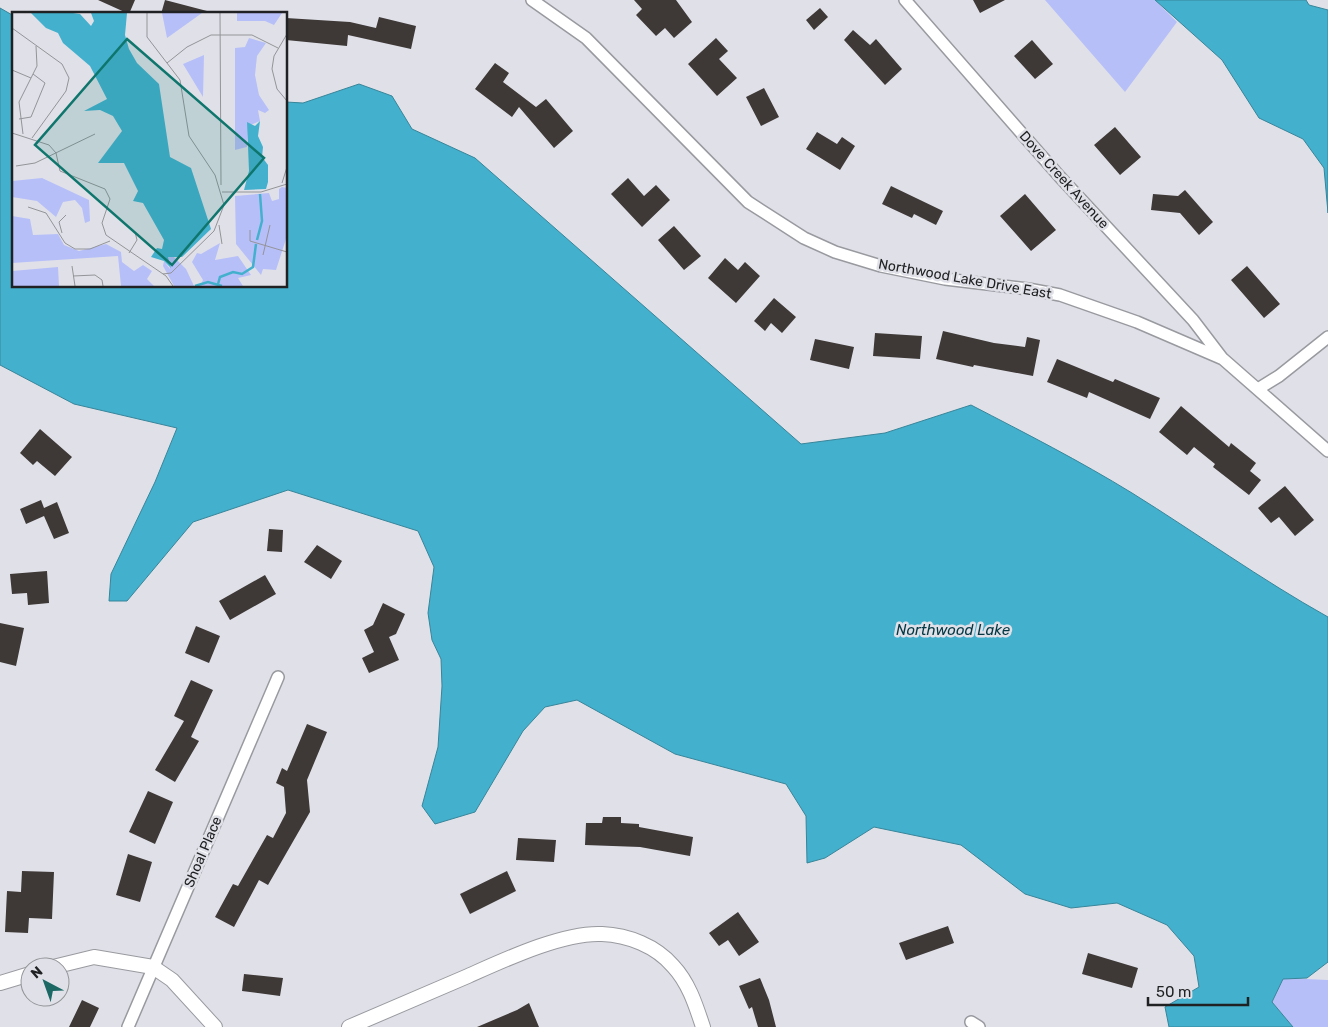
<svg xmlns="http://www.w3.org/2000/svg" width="1328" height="1027" font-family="Rubik,sans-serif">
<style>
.green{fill:#b7bff8}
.water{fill:#43b0cd;stroke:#38859a}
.building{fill:#3e3837}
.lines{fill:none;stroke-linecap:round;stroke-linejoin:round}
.minor-casing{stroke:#999aa0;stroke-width:14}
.tertiary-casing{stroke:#999aa0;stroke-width:16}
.minor{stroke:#fff;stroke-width:11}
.tertiary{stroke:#fff;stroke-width:14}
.labels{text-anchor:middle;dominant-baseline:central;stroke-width:5;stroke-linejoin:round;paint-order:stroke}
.street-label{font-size:14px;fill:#202123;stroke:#e0e1e8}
.water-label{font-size:15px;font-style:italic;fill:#033743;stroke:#e0e1e8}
.inset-river{fill:none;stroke:#43b0cd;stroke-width:2.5}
.inset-road{fill:none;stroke:#939499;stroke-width:1}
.view{fill:#0f766e;fill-opacity:0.15;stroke:#0f766e;stroke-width:2.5}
.inset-edge{fill:none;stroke:#202123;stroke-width:2.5}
</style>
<rect width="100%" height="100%" fill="#e0e1e8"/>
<path class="green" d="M 1045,0 L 1155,0 L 1177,22 L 1125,92 Z
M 1283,978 L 1328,980 L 1328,1027 L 1293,1027 L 1272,1002 Z"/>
<path class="water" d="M 1155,0 L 1306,0 L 1309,5 L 1328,10 L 1328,213 L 1324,168 L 1303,139 L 1259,118 L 1222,60 Z
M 0,8 L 14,16 L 14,286 L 286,286 L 286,102 L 303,103 L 359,84 L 392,96 L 412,129 L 475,158 L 801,444 L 885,433 L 971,405 C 1025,433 1080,461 1132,493 C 1198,534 1260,579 1328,617 L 1328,962 L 1307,978 L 1283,979 L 1272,1002 L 1293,1027 L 1169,1027 L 1165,1007 L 1199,987 L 1194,956 L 1167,925 L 1117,903 L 1071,908 L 1025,894 L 961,845 L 874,827 L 825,858 L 807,863 L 806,816 L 786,784 L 675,754 L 577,700 L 545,707 L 523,731 L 475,812 L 435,824 L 422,806 L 438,747 L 442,686 L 441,659 L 432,640 L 428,613 L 434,567 L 418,531 L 288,490 L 193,522 L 127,601 L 109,601 L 111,574 L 155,482 L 177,428 L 74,404 L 0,365 Z"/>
<path class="building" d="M 98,0 L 135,0 L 129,14 Z
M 165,0 L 207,11 L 207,14 L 161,14 Z
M 634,0 L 676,0 L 692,22 L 674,38 L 665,28 L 656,36 L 636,15 L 642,9 Z
M 973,0 L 1005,0 L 980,13 Z
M 820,8 L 828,17 L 814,30 L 806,20 Z
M 379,17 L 416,26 L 411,49 L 348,35 L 347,46 L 286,40 L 286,18 L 350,22 L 376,28 Z
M 853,30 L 870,45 L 876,39 L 902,69 L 885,85 L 844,40 Z
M 716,38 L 728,51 L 719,59 L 737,78 L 717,96 L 688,64 Z
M 1032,40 L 1053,64 L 1035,79 L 1014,56 Z
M 495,63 L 509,73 L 503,82 L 536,107 L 546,99 L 573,131 L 554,148 L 519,107 L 512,117 L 475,89 Z
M 764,88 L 779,117 L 761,126 L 746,97 Z
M 1115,127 L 1141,157 L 1120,175 L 1094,145 Z
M 817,132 L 837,144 L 842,137 L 855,146 L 840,170 L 806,149 Z
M 628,178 L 644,196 L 656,185 L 670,200 L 642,227 L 611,194 Z
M 891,186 L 943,211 L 936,225 L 914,214 L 912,218 L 882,204 Z
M 1185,190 L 1213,222 L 1199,235 L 1180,213 L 1151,210 L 1153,194 L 1178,196 Z
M 1025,194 L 1056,230 L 1031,251 L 1000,216 Z
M 674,226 L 701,256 L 684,270 L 658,240 Z
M 725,258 L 738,270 L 745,262 L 760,276 L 736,303 L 708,278 Z
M 1247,266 L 1280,304 L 1264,318 L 1231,280 Z
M 774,298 L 796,317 L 782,333 L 771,323 L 765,331 L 754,321 Z
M 943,331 L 994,343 L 1025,347 L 1027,337 L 1040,340 L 1033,376 L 974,365 L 973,367 L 936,359 Z
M 875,333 L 922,336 L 920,359 L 873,356 Z
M 815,339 L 854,347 L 849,369 L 810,360 Z
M 1057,359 L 1113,382 L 1115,379 L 1160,398 L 1150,419 L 1089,392 L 1087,398 L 1047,382 Z
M 1181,406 L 1229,447 L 1231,443 L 1256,463 L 1250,471 L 1261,480 L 1249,495 L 1213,467 L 1215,464 L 1194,447 L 1187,455 L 1159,432 Z
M 40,429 L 72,457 L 55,476 L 37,461 L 33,465 L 20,453 Z
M 1285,486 L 1314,520 L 1295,536 L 1279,517 L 1271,523 L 1258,508 Z
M 41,500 L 44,508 L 57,502 L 69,533 L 54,539 L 44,516 L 26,524 L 20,509 Z
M 269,529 L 283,530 L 282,552 L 267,551 Z
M 317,545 L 342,561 L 331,579 L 304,562 Z
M 47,571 L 49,603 L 28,605 L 27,593 L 12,594 L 10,574 Z
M 265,575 L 276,594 L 230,620 L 219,601 Z
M 383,603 L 405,614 L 396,634 L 389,637 L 399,660 L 369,673 L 362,658 L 374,652 L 364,630 L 373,625 Z
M 0,623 L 24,628 L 16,666 L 0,662 Z
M 196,626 L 220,636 L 209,663 L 185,653 Z
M 191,680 L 213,690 L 191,737 L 199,741 L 175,782 L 155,770 L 184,721 L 174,716 Z
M 307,724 L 327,732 L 307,780 L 310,812 L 268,885 L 259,880 L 234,927 L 215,917 L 233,884 L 238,886 L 267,835 L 273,838 L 286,813 L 284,787 L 276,783 L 282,768 L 287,771 Z
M 148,791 L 173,802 L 155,844 L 129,832 Z
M 603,817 L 621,817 L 621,823 L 639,824 L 639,827 L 693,837 L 690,856 L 640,847 L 585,845 L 586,823 L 602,823 Z
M 518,838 L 556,840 L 554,862 L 516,860 Z
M 128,854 L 152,862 L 140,902 L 116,895 Z
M 22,871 L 54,872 L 52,919 L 29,918 L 28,933 L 5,932 L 7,891 L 21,892 Z
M 507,871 L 516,891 L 470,914 L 460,894 Z
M 738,912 L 759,942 L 739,956 L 728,940 L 719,946 L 709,933 Z
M 948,926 L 954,943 L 906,960 L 899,943 Z
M 1088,953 L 1138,968 L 1132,988 L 1082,974 Z
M 244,974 L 283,978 L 280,996 L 242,991 Z
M 760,978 L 769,1000 L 776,1027 L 758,1027 L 752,1007 L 749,1009 L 739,986 Z
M 82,1000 L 99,1008 L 90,1027 L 69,1027 Z
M 529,1003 L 539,1027 L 477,1027 L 517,1010 Z"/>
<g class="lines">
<g class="minor-casing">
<path id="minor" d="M 532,0 L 586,38 L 748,202 L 804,238 L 835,252 L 881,266 L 945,279 L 1028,289 L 1060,295 L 1137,322 L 1223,359 L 1328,451
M 905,0 L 1060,177 L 1193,320 L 1222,358
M 1258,389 L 1279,376 L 1328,337
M 971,1022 L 979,1027
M 128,1027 L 278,677"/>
</g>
<g class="tertiary-casing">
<path id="tertiary" d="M 53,967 L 94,957 L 153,967 L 172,980 L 215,1027
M 0,983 L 30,974
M 349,1027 C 388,1010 428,993 468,976 C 504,960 563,932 602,934 C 628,935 656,946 673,966 C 689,983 696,1006 703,1027"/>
</g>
<use href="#minor" class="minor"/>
<use href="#tertiary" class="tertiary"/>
</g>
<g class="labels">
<g class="street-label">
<text transform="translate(1064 180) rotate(48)">Dove Creek Avenue</text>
<text transform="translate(965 279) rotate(10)">Northwood Lake Drive East</text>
<text transform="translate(203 852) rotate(-67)">Shoal Place</text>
</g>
<g class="water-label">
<text x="953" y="630">Northwood Lake</text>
</g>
</g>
<g transform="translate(12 12)">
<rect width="275" height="275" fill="#e0e1e8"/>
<path d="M 150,1 L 190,1 L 155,26 ZM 225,1 L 270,1 L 262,13 L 253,9 L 225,9 ZM 237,26 L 254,31 L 245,44 L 243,63 L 247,83 L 257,98 L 253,101 L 246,98 L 248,109 L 236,114 L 235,135 L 223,138 L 223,36 L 233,35 ZM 192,43 L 191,85 L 171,52 ZM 30,166 L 77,188 L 78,209 L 73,211 L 70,196 L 63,188 L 51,190 L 44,205 L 25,189 L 0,185 L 0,169 ZM 270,175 L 275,176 L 275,224 L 264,258 L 251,257 L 249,263 L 224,232 L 223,184 L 257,181 L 260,189 L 267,187 L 267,177 ZM 0,204 L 18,207 L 21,223 L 46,222 L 52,233 L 67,239 L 94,232 L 109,240 L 110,250 L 122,259 L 131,253 L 140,259 L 135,267 L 142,274 L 109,274 L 106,244 L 0,251 ZM 208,231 L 203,248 L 226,244 L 239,263 L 226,266 L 231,274 L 188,274 L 191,268 L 180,250 L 185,241 L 189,242 ZM 160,243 L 174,257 L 182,274 L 162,274 L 151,254 L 152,249 L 158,257 L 156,245 ZM 46,255 L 47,274 L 0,274 L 0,259 Z" fill="#b7bff8"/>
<path d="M 19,1 L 61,1 L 68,2 L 79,14 L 82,9 L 79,1 L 115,1 L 113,23 L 117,37 L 125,51 L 147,72 L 158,145 L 179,156 L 199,217 L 170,245 L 156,245 L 159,256 L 152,249 L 139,245 L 145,236 L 150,237 L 152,228 L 131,191 L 121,189 L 126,179 L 112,151 L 86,151 L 110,119 L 101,104 L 88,98 L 72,99 L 95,87 L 78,54 L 51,31 L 46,21 L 34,16 ZM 248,109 L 246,124 L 251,135 L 250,145 L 256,153 L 256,170 L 254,177 L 232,178 L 237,159 L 235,110 L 243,114 Z" fill="#43b0cd"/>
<path class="inset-river" d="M 245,228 L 250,209 L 248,182M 206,272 L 208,265 L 221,260 L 230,262 L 241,255 L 244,232M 183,274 L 196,270 L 210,274"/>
<path class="inset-road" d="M 135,1 L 135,25 L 168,68 L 177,124 L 203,163 L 212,193 L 202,219 L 159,261 L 151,262M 208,1 L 209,173M 0,16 L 50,52 L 57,66 L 54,79 L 20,126M 275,22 L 262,44 L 260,57 L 265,77 L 275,89M 155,51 L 175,35 L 199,23 L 240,23 L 266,36M 0,58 L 19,66M 7,107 L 19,105 L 33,71 L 21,62M 0,121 L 37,133 L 44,141 L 48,159 L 93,177 L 98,187 L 90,211 L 94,223 L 154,264 L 161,274M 11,122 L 7,90 L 25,54 L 24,34M 4,154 L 23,151 L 83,122M 270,171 L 275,155M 210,180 L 249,180 L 275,172M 16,195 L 34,201 L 53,231 L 63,237 L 78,237 L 98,229M 207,213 L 210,232M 238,218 L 238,229 L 275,240M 50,221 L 47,210 L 54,203M 117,241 L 125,228 L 123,220M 251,243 L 258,213M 60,254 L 63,274M 61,264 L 83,263 L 90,268 L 91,274"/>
<path class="view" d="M 115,27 L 252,146 L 160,253 L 23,133 Z"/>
<rect width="275" height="275" class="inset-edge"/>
</g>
<g transform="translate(45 982) rotate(319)"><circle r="24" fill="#e0e1e8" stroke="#939499"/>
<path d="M0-4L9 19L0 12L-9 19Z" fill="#1b6865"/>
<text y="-8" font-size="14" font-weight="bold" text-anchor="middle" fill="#202123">N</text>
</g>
<path d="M1148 997v8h100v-8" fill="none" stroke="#202123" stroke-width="2.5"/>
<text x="1156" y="997" font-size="15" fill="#202123" stroke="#e0e1e8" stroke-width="4" paint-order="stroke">50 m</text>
</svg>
